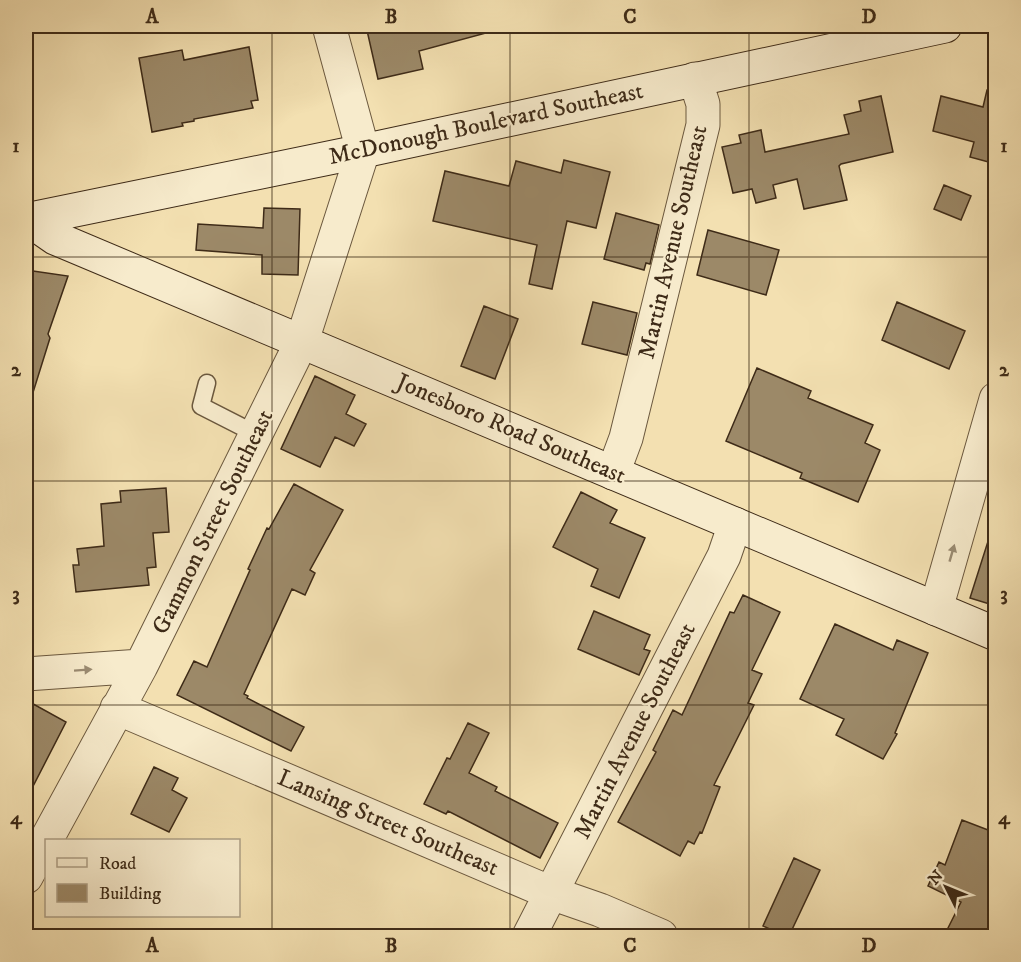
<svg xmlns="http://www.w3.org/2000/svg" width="1021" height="962" font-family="'IM FELL DW Pica',serif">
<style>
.building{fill:#9c8968;stroke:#3e2b18;stroke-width:1.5}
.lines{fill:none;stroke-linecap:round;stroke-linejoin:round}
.lane-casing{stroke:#6b583e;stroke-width:19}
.street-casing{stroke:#6b583e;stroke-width:35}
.secondary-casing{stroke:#3e2b18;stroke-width:35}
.lane{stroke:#f7ebcc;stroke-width:16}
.street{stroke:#f7ebcc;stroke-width:33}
.secondary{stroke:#f7ebcc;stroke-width:33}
.oneway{fill:#9a8b72}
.grid{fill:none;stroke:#3e2b18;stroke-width:1.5;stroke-opacity:0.55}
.labels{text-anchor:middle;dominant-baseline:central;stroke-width:4.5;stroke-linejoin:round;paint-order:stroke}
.street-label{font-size:24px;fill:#3e2b18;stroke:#f7ebcc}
.neatline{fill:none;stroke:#3e2b18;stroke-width:2}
.grid-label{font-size:20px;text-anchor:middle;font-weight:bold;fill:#3e2b18}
</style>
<rect width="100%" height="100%" fill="#f3e0b1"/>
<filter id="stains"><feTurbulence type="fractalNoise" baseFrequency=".00333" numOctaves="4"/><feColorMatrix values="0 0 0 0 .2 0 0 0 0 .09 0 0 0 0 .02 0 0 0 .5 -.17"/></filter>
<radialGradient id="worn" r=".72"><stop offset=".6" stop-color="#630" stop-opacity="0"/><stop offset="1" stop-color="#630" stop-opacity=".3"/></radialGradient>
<path class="building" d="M 366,26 L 485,26 L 486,33 L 419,51 L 423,69 L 378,79 Z
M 249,47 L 258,100 L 251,101 L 253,108 L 194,119 L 194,121 L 182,123 L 183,126 L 152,132 L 139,58 L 182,50 L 184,60 Z
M 987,90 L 996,91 L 996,164 L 970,157 L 974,142 L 933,131 L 941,96 L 983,107 Z
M 881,96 L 893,152 L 841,164 L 839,166 L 847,200 L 804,209 L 797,179 L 773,185 L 776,198 L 756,203 L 752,189 L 733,193 L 722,147 L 741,143 L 739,135 L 761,130 L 765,152 L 849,134 L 844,115 L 861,111 L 859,101 Z
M 564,160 L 610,172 L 596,228 L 567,221 L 552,289 L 529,284 L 537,245 L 433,221 L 445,171 L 509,186 L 516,161 L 561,173 Z
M 944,185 L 971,196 L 961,220 L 934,209 Z
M 264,208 L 300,209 L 298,275 L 262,274 L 262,255 L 196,250 L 198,224 L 263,228 Z
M 616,213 L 659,225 L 650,264 L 646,263 L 644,270 L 604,259 Z
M 708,230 L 779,250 L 766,295 L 697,275 Z
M 26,270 L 68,276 L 48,334 L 50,338 L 31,399 L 26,398 Z
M 593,302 L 637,313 L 627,355 L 582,344 Z
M 897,302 L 965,331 L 949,369 L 882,340 Z
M 484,306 L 518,319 L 495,379 L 461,366 Z
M 757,368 L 811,391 L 808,398 L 873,425 L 865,443 L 880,450 L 858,502 L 800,478 L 802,473 L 726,441 Z
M 315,376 L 355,395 L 346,414 L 366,424 L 354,446 L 335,437 L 320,467 L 281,449 Z
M 294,484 L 343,510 L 310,570 L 315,573 L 305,595 L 292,589 L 244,694 L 248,696 L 247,698 L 304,727 L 291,751 L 177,695 L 194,661 L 207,667 L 250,570 L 248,569 L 267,528 L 269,529 Z
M 166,488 L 169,532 L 153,533 L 156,567 L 147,568 L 149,585 L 76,592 L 73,565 L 79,565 L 77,549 L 104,546 L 101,504 L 121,502 L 120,491 Z
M 581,492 L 617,510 L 610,523 L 645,538 L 619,598 L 591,586 L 598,569 L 553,547 Z
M 990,535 L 996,536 L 996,606 L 970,598 Z
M 743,595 L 780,612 L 752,670 L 762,674 L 748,703 L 754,705 L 714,785 L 720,787 L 702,833 L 700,832 L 694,844 L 688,841 L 680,856 L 618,822 L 656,752 L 653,750 L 673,710 L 682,715 L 730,612 L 734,613 Z
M 594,611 L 650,635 L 644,649 L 650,651 L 639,675 L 578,649 Z
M 835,624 L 893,650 L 897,640 L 928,653 L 895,733 L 897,734 L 883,759 L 836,735 L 844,719 L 800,699 Z
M 26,700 L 66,722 L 26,800 Z
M 468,723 L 489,733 L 469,773 L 497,787 L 495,791 L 558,823 L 540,858 L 448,811 L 446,814 L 424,804 L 447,758 L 450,759 Z
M 154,767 L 178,778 L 172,790 L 187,798 L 169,832 L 131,814 Z
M 962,820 L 996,833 L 996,936 L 944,936 L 961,902 L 928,886 L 939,862 L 945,865 Z
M 794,858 L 820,870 L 789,936 L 785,936 L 763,926 Z"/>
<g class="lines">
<g class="lane-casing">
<path id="lane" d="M 207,383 L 201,406 L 256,434"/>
</g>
<g class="street-casing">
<path id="street" d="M 613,473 L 626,438 L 703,125 L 703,104 L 695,79
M 936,609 L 996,399
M 26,674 L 141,666
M 117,708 L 551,893 L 600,910 L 661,936
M 26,877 L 141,666 L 302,341 L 363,151 L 329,26
M 529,936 L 724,556 L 735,524"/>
</g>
<g class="secondary-casing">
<path id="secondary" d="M 26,220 L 363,151 L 945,26
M 29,220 L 55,238 L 996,634"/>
</g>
<use href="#lane" class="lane"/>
<use href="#street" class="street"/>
<use href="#secondary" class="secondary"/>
</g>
<defs><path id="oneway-solid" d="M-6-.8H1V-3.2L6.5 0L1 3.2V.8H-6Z" transform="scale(1.5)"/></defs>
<g class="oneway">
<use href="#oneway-solid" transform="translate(952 553) rotate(-74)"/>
<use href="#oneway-solid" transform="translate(83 670) rotate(-4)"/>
</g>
<path class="grid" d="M 272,26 L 272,936M 510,26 L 510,936M 749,26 L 749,936M 26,257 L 996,257M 26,481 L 996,481M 26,705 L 996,705"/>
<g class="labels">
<g class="street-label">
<text transform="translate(486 124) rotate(-12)">McDonough Boulevard Southeast</text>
<text transform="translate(673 242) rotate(-77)">Martin Avenue Southeast</text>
<text transform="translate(511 429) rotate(23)">Jonesboro Road Southeast</text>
<text transform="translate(213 522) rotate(-64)">Gammon Street Southeast</text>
<text transform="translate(635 731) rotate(-63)">Martin Avenue Southeast</text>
<text transform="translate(388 823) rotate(23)">Lansing Street Southeast</text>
</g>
</g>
<rect width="1021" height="962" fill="none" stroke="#f3e0b1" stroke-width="66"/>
<rect x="45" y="839" width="195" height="78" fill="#f7ebcc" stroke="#ad9e84" stroke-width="1.5"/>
<rect x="57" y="858" width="30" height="9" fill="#f7ebcc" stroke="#ad9e84" stroke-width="1.5"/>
<text x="99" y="869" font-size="18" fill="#3e2b18">Road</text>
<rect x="57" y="884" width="30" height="18" fill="#9c8968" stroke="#ad9e84" stroke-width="1.5"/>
<text x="99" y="899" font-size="18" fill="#3e2b18">Building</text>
<g transform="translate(946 887) rotate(313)" stroke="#f7ebcc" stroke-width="4.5" paint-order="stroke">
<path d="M0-4.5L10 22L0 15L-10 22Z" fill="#3e2b18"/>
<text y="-9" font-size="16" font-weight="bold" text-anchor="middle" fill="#3e2b18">N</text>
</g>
<rect x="33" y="33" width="955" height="896" class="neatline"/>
<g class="grid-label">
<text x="152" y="23">A</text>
<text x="391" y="23">B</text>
<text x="630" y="23">C</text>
<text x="869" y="23">D</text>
<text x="16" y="152">1</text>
<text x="1004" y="152">1</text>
<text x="16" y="376">2</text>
<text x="1004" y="376">2</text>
<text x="16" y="600">3</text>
<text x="1004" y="600">3</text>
<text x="16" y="824">4</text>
<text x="1004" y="824">4</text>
<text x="152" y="952">A</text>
<text x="391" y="952">B</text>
<text x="630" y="952">C</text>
<text x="869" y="952">D</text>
</g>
<rect width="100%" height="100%" filter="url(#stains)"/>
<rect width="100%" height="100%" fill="url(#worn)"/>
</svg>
